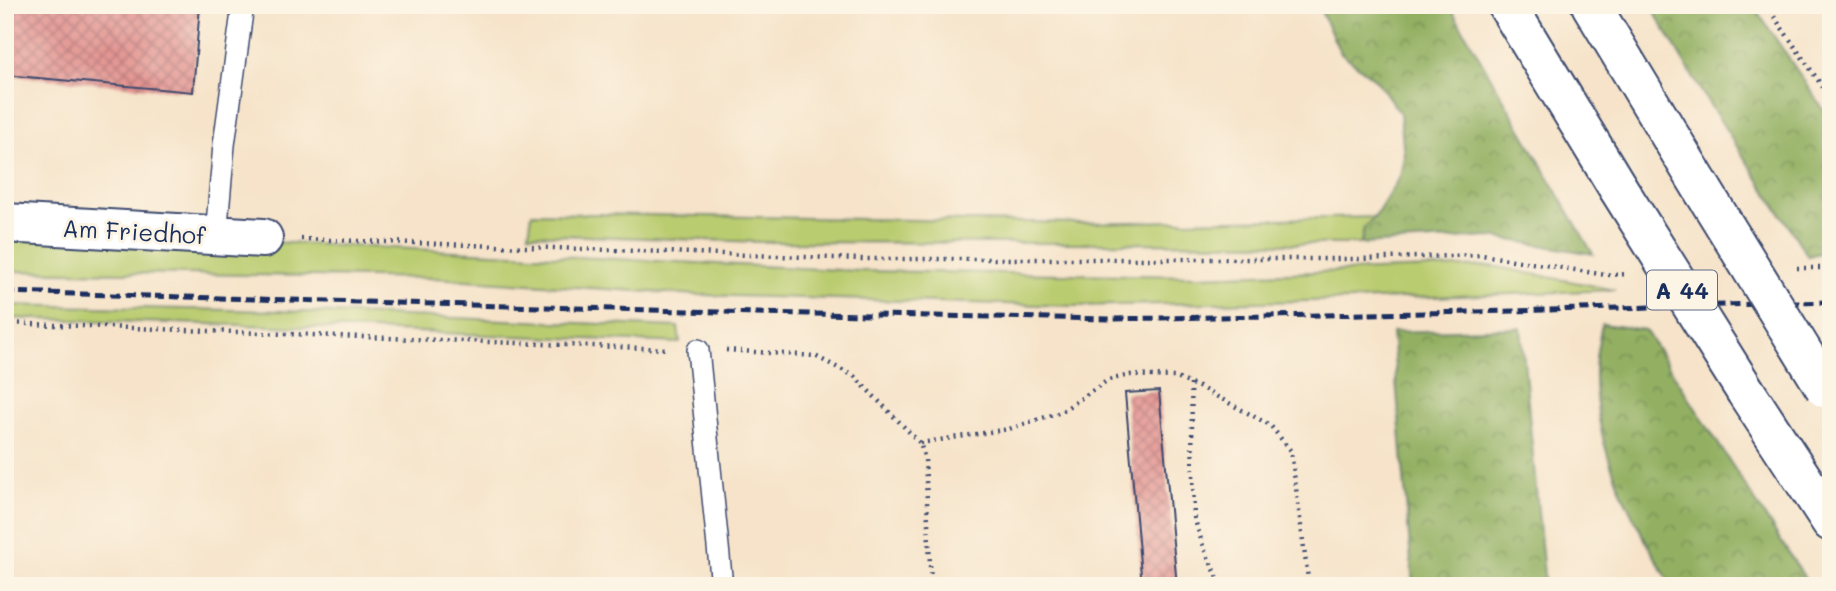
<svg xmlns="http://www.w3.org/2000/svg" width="1836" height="591" font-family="Mali,sans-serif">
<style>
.green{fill:#bacc6f;stroke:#6a7e66;stroke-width:2}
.forest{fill:url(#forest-crowns);stroke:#577060;stroke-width:2}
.building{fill:url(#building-cross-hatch)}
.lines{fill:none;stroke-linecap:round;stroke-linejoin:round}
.service-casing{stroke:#3c4a6e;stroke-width:24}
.minor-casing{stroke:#3c4a6e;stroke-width:42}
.motorway-casing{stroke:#3c4a6e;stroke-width:42}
.path{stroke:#3c4a6e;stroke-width:4.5;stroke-dasharray:2 5;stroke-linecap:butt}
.service{stroke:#fff;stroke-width:21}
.minor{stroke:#fff;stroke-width:38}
.motorway{stroke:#fff;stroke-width:38}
.rail{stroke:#1b2f5e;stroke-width:5;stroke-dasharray:10 5;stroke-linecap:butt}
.motorway-bridge-casing{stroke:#3c4a6e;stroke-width:42;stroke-linecap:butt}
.motorway-bridge{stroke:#fff;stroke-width:38}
.labels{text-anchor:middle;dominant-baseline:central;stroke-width:6;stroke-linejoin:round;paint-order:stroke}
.shield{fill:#fcf5e5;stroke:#5e6a86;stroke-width:2}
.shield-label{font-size:23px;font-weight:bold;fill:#1b2f5e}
.street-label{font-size:24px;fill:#1b2f5e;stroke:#fcf5e5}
</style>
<defs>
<pattern id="forest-crowns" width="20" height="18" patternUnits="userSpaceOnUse" patternTransform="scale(1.75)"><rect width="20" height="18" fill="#93b062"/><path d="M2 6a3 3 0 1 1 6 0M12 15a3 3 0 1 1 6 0" fill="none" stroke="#779054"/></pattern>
<pattern id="building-cross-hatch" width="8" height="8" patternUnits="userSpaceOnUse" patternTransform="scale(1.75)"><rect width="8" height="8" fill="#e39491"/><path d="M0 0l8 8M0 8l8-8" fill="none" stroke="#b7797a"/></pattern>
</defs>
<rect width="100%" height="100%" fill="#fcf5e5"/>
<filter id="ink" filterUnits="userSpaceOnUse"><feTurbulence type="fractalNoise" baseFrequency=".0143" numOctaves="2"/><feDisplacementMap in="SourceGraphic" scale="14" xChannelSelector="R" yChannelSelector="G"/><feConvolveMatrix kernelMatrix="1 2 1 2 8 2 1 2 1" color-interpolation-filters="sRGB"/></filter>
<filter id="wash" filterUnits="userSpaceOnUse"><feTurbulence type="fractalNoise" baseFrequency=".00686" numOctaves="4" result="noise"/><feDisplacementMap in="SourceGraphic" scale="28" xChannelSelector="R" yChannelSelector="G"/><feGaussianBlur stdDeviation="1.57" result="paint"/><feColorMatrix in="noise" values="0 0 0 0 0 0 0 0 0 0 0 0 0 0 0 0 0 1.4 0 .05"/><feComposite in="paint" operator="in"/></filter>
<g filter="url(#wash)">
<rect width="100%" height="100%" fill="#f6e3c9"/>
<path class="green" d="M 532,213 L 1081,223 L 1375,217 L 1364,228 L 1361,244 L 761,242 L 529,234 Z
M 5,229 L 860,271 L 1199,276 L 1492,266 L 1615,290 L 1352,300 L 1072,306 L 698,295 L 434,278 L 5,271 Z
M 5,305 L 280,311 L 678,327 L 680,343 L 276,326 L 5,318 Z"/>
<path class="forest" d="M 1318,5 L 1449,5 L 1593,254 L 1491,237 L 1361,244 L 1364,228 L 1375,217 L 1400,176 L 1404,156 L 1400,113 L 1376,80 L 1340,52 Z
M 1650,5 L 1753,5 L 1831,121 L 1831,250 L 1808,256 L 1703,94 Z
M 1602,324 L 1645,330 L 1810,586 L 1672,586 C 1632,520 1594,451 1595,372 C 1595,356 1599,340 1602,324 Z
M 1521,328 L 1545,586 L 1413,586 L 1392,332 Z"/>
<g id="blocks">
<path class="building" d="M 7,5 L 200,5 L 193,92 L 5,75 Z
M 1159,391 L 1177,586 L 1142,586 L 1125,393 Z"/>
</g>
</g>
<g filter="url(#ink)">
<use href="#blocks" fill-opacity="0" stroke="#3c4a6e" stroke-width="2"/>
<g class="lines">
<g class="service-casing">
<path id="service" d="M 216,236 L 224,145 L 243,5
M 698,350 L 722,586"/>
</g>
<g class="minor-casing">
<path id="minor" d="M 5,223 L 263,238"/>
</g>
<g class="motorway-casing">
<path id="motorway" d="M 1507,5 L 1618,188
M 1591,5 L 1704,192
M 1746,392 L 1831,522"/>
</g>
<path class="path" d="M 1766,5 L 1831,99
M 301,239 L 864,259 L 1356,259 L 1482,255 L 1606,275 L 1627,274
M 1797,268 L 1820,268 L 1831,264
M 5,323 L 669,349
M 726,350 L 815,356 L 854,376 L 920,443 L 925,459 L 931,586
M 1191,384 L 1194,517 L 1204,549 L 1222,586
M 920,443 L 1009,429 L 1061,412 L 1108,380 L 1130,375 L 1174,377 L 1201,388 L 1270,425 L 1291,451 L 1309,586"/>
<use href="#service" class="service"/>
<use href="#minor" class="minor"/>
<use href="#motorway" class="motorway"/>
<path class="rail" d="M 5,292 L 757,313 L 1110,319 L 1475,312 L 1831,302"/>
<g class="motorway-bridge-casing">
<path id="motorway-bridge" d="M 1618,188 L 1746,392
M 1704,192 L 1825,388"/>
</g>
<use href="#motorway-bridge" class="motorway-bridge"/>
</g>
</g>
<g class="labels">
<rect class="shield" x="1647" y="270.5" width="70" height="39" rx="5"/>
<g class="shield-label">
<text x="1682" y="290">A 44</text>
</g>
<g class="street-label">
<text transform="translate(134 231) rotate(3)">Am Friedhof</text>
</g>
</g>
<rect width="1836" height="591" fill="none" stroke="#fcf5e5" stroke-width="28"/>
</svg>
